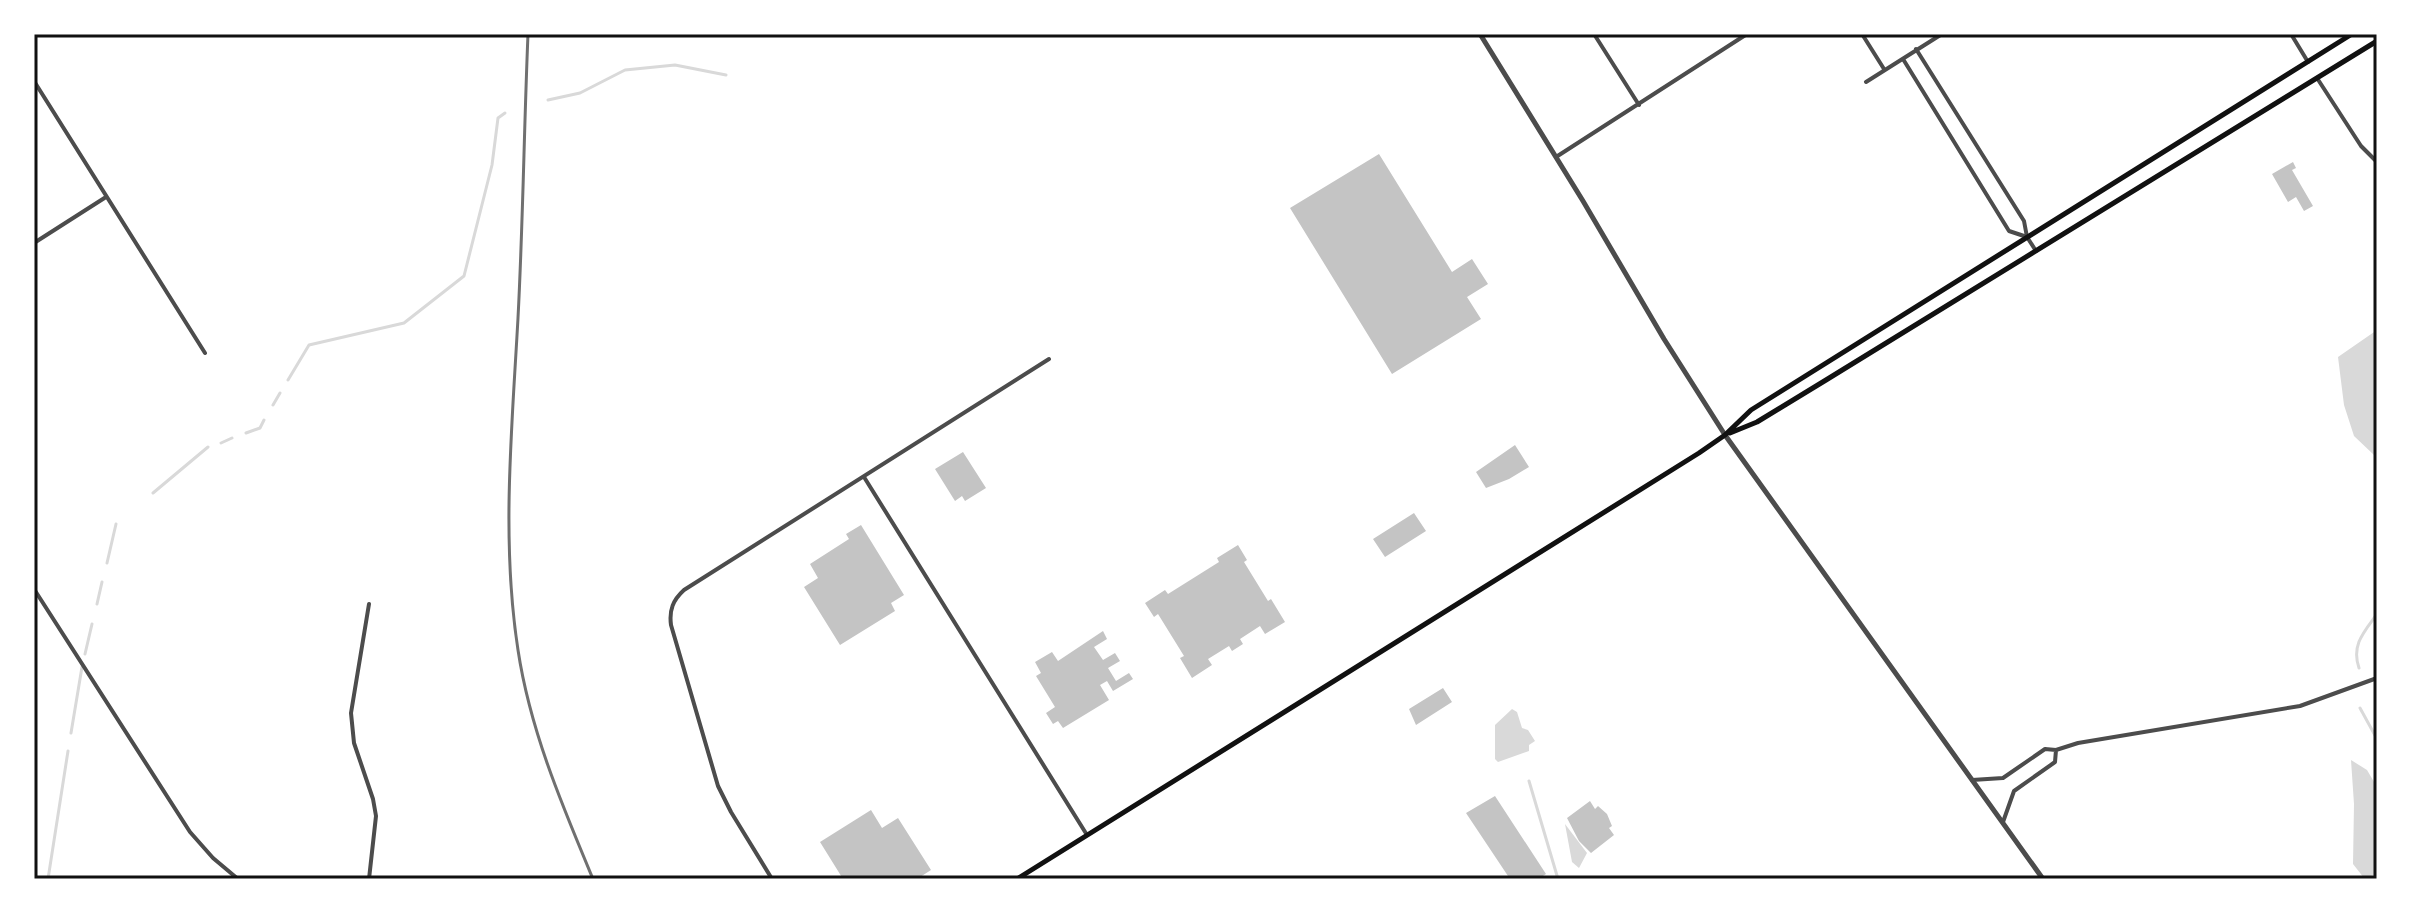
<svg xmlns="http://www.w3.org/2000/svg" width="2411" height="913" font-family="Inter,sans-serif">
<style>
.water{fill:#d9d9d9}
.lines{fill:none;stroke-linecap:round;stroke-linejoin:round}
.stream{stroke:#d9d9d9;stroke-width:3}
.building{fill:#c4c4c4}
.minor{stroke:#4c4c4c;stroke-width:4}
.tertiary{stroke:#4c4c4c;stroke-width:5}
.secondary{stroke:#111;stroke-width:5}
.rail{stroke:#707070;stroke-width:3}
.neatline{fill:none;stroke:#111;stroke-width:3}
</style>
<rect width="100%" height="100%" fill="#fff"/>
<path class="water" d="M 2377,330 L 2377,453 L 2374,455 L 2354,436 L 2344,405 L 2338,357 Z
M 1512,709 L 1517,712 L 1522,728 L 1528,730 L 1535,741 L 1529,745 L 1529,751 L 1498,762 L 1495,759 L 1495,725 Z
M 2351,760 L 2367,770 L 2377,787 L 2377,874 L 2364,878 L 2353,864 L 2354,804 Z
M 1565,824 L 1587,853 L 1579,868 L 1572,862 Z"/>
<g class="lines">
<path class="stream" d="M 548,100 L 580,93 L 625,70 L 675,65 L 726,75
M 288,380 L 309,345 L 404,323 L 464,276 L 492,165 L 498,118 L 505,113
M 273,405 L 280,393
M 246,433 L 260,428 L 264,420
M 221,443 L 232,438
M 153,493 L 208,447
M 107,563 L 116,524
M 97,604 L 102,582
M 85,654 L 92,624
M 2359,668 C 2351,645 2364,632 2377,614
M 2360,708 L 2377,739
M 71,733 L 82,667
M 1529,781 L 1558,879
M 48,879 L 68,751"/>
</g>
<path class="building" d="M 1379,154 L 1452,272 L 1472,259 L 1488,284 L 1467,297 L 1481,319 L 1392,374 L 1290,208 Z
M 2293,162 L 2296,168 L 2292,170 L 2313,206 L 2304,211 L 2296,197 L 2288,202 L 2272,174 Z
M 1515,445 L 1529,467 L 1509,479 L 1486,488 L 1476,472 Z
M 963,452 L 986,488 L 965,501 L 962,496 L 955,501 L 935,469 Z
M 1414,513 L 1426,531 L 1385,557 L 1373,539 Z
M 861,525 L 904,595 L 891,603 L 895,611 L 840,645 L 804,587 L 818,578 L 810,564 L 849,539 L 846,534 Z
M 1238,545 L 1247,560 L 1244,562 L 1268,601 L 1271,599 L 1285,622 L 1265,634 L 1260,626 L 1240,639 L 1243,644 L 1232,651 L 1229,646 L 1208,659 L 1212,665 L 1192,678 L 1180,658 L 1184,656 L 1158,614 L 1154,617 L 1145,603 L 1165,590 L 1168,594 L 1219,562 L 1217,558 Z
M 1103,631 L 1107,639 L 1094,647 L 1103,660 L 1115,653 L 1120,661 L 1108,668 L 1116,681 L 1129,673 L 1133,679 L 1113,691 L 1107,681 L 1100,685 L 1109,700 L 1063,728 L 1058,721 L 1053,724 L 1046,713 L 1055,707 L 1036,676 L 1041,673 L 1035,662 L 1052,652 L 1058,661 Z
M 1443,688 L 1452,702 L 1416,725 L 1409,709 Z
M 1495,796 L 1546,874 L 1538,879 L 1510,879 L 1466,813 Z
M 1590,801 L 1595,809 L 1598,806 L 1607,814 L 1612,826 L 1609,828 L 1614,835 L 1591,853 L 1579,841 L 1567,818 Z
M 871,810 L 882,828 L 898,818 L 931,870 L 917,879 L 843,879 L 820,842 Z"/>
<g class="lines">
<path class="minor" d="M 1594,34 L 1639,105
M 1862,34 L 1884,69
M 2291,34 L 2308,62
M 1916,49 L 2024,221 L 2027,237 L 2036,251
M 1903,59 L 2009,231 L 2027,237
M 2317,78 L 2361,146 L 2377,162
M 34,81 L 205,353
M 1866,82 L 1942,34
M 1556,157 L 1747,34
M 34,243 L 106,197
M 864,477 L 1087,835
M 34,589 L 190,832 L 213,858 L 238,879
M 2056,750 L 2078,743 L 2300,706 L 2377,678
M 1972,780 L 2003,778 L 2045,749 L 2056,750 L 2055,762 L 2014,791 L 2003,822
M 369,879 L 376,816 L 373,799 L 354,743 L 351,713 L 369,604
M 772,879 L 731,812 L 718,786 L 671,625 C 669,610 673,600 684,590 L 1049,359"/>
<path class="tertiary" d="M 1480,34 L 1583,201 L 1664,339 L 1725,435 L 2043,879"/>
<path class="secondary" d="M 1730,433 L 1757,422 L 1826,380 L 2377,41
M 1017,879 L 1699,453 L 1725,435 L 1751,410 L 2352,34"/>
<path class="rail" d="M 528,34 C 524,129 523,223 518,318 C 512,428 501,540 518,650 C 530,730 562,805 593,879"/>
</g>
<rect width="2411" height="913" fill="none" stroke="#ffffff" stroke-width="72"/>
<rect x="36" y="36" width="2339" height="841" class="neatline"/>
</svg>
